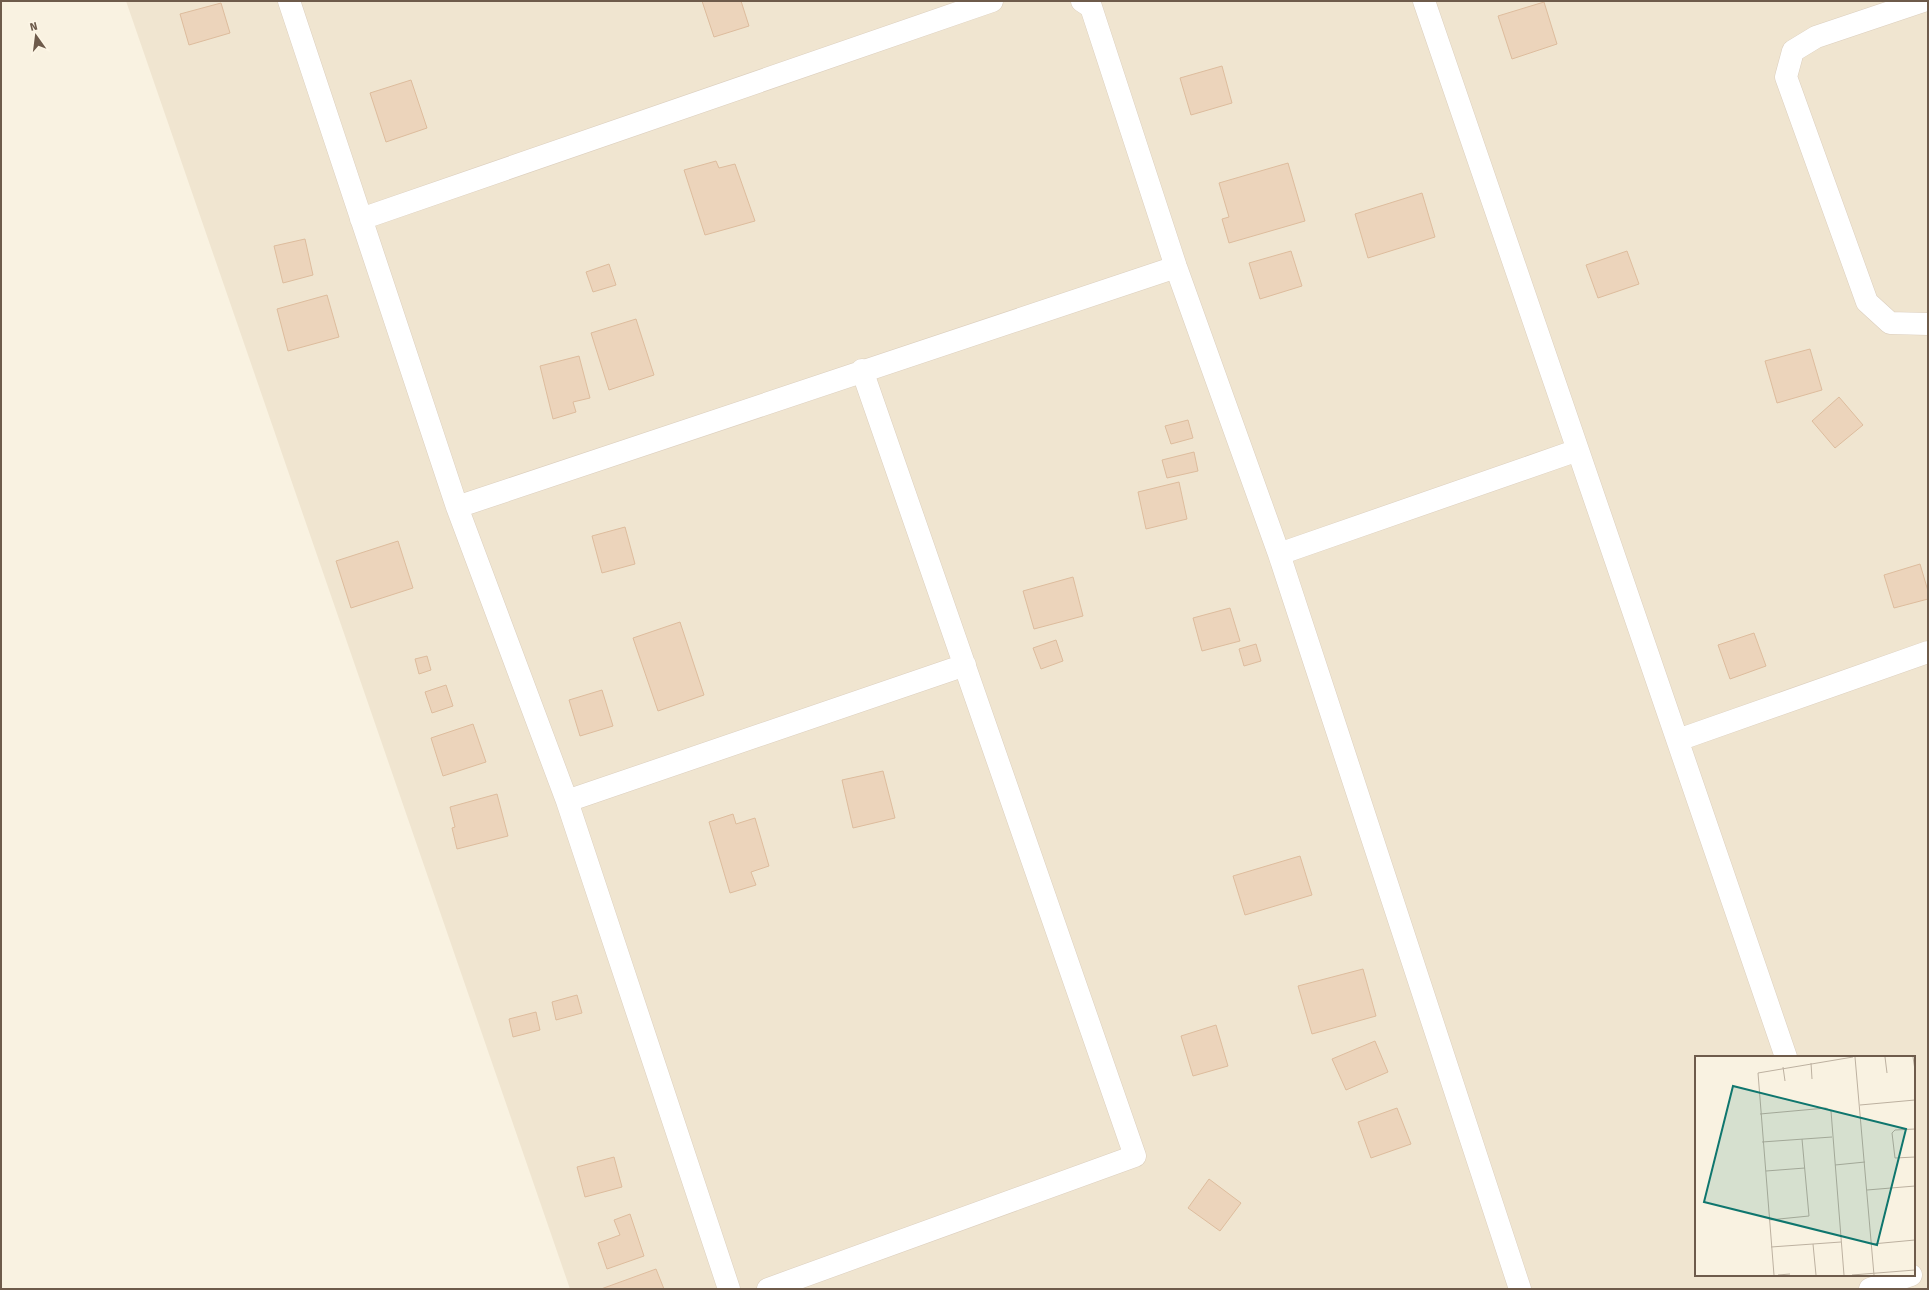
<svg xmlns="http://www.w3.org/2000/svg" width="1929" height="1290" font-family="'Fira Sans',sans-serif">
<style>
.residential{fill:#f0e5d0;fill-rule:evenodd}
.building{fill:#ecd4bb;stroke:#ddbc9d}
.lines{fill:none;stroke-linecap:round;stroke-linejoin:round}
.street-casing{stroke:#dccfbe;stroke-width:23}
.street{stroke:#fff;stroke-width:22}
.inset-road{fill:none;stroke:#bdb1a0;stroke-width:1}
.view{fill:#0f766e;fill-opacity:0.15;stroke:#0f766e;stroke-width:2}
.inset-edge{fill:none;stroke:#6e5b4b;stroke-width:2}
</style>
<rect width="100%" height="100%" fill="#f9f2e1"/>
<path class="residential" d="M 126,1 L 1928,1 L 1928,1289 L 570,1289 ZM 1696,1057 L 1914,1057 L 1914,1275 L 1696,1275 Z"/>
<path class="building" d="M 702,1 L 741,1 L 749,26 L 714,37 Z
M 1544,2 L 1557,44 L 1512,59 L 1498,16 Z
M 221,3 L 230,33 L 189,45 L 180,14 Z
M 1222,66 L 1232,103 L 1191,115 L 1180,78 Z
M 411,80 L 427,128 L 386,142 L 370,93 Z
M 716,161 L 719,168 L 735,164 L 755,221 L 705,235 L 684,170 Z
M 1288,163 L 1305,221 L 1229,243 L 1222,219 L 1229,217 L 1219,183 Z
M 1422,193 L 1435,237 L 1368,258 L 1355,214 Z
M 305,239 L 313,275 L 283,283 L 274,246 Z
M 1291,251 L 1302,286 L 1260,299 L 1249,263 Z
M 1627,251 L 1639,284 L 1598,298 L 1586,265 Z
M 609,264 L 616,285 L 593,292 L 586,272 Z
M 327,295 L 339,337 L 288,351 L 277,309 Z
M 636,319 L 654,375 L 609,390 L 591,333 Z
M 1810,349 L 1822,390 L 1777,403 L 1765,361 Z
M 579,356 L 590,398 L 573,402 L 576,412 L 553,419 L 540,366 Z
M 1839,397 L 1863,425 L 1835,448 L 1812,421 Z
M 1188,420 L 1193,438 L 1171,444 L 1165,426 Z
M 1194,452 L 1198,471 L 1167,478 L 1162,460 Z
M 1179,482 L 1187,519 L 1146,529 L 1138,492 Z
M 625,527 L 635,564 L 602,573 L 592,536 Z
M 398,541 L 413,588 L 351,608 L 336,561 Z
M 1920,564 L 1928,591 L 1928,599 L 1894,608 L 1884,575 Z
M 1073,577 L 1083,616 L 1034,629 L 1023,591 Z
M 1230,608 L 1240,641 L 1202,651 L 1193,618 Z
M 680,622 L 704,695 L 658,711 L 633,638 Z
M 1754,633 L 1766,666 L 1730,679 L 1718,645 Z
M 1056,640 L 1063,661 L 1041,669 L 1033,648 Z
M 1256,644 L 1261,661 L 1244,666 L 1239,649 Z
M 427,656 L 431,670 L 419,674 L 415,659 Z
M 446,685 L 453,706 L 432,713 L 425,692 Z
M 602,690 L 613,726 L 580,736 L 569,700 Z
M 473,724 L 486,762 L 443,776 L 431,738 Z
M 883,771 L 895,818 L 853,828 L 842,780 Z
M 497,794 L 508,836 L 457,849 L 452,828 L 455,827 L 450,807 Z
M 733,814 L 736,824 L 755,818 L 769,866 L 751,872 L 756,885 L 730,893 L 709,822 Z
M 1300,856 L 1312,895 L 1245,915 L 1233,876 Z
M 1363,969 L 1376,1016 L 1312,1034 L 1298,986 Z
M 577,995 L 582,1013 L 556,1020 L 552,1002 Z
M 536,1012 L 540,1030 L 513,1037 L 509,1019 Z
M 1216,1025 L 1228,1066 L 1193,1076 L 1181,1036 Z
M 1375,1041 L 1388,1072 L 1346,1090 L 1332,1059 Z
M 1397,1108 L 1411,1144 L 1371,1158 L 1358,1122 Z
M 614,1157 L 622,1187 L 585,1197 L 577,1167 Z
M 1209,1179 L 1241,1203 L 1220,1231 L 1188,1208 Z
M 630,1214 L 644,1256 L 607,1269 L 598,1243 L 620,1235 L 614,1220 Z
M 656,1269 L 664,1289 L 601,1289 Z"/>
<g class="lines">
<g class="street-casing">
<path id="street" d="M 289,1 L 457,507 L 567,801 L 729,1289
M 1082,1 L 1091,7 L 1176,267 L 1279,554 L 1520,1289
M 1424,1 L 1786,1057
M 1923,1 L 1816,37 L 1793,51 L 1786,77 L 1867,302 L 1890,323 L 1928,324
M 361,219 L 992,1
M 457,507 L 1176,267
M 1279,554 L 1578,450
M 1678,740 L 1928,652
M 567,801 L 965,665
M 768,1289 L 1135,1156 L 862,370
M 1870,1289 L 1911,1275"/>
</g>
<use href="#street" class="street"/>
</g>
<g transform="translate(1695 1056)">
<rect width="220" height="220" fill="#f9f2e1"/>
<path class="inset-road" d="M 160,1 L 179,219M 190,1 L 192,17M 218,1 L 220,14M 116,7 L 117,23M 88,11 L 90,25M 165,49 L 220,44M 65,58 L 131,52 L 136,55 L 149,219M 220,73 L 200,74 L 197,77 L 200,102 L 220,101M 67,86 L 137,81M 140,109 L 170,106M 71,115 L 110,112M 172,134 L 220,130M 74,164 L 114,160 L 107,83M 118,188 L 121,219M 177,188 L 220,184M 76,191 L 146,186M 79,219 L 63,17 L 158,1M 83,219 L 95,218M 157,219 L 220,214"/>
<path class="view" d="M 38,30 L 211,73 L 182,189 L 9,146 Z"/>
<rect width="220" height="220" class="inset-edge"/>
</g>
<rect width="1929" height="1290" fill="none" stroke="#6e5b4b" stroke-width="4"/>
<g transform="translate(36 36) rotate(346)" stroke="#fdf6e6" stroke-width="3" paint-order="stroke">
<path d="M0-3L7 15L0 10L-7 15Z" fill="#6e5b4b"/>
<text y="-6" font-size="11" font-weight="bold" text-anchor="middle" fill="#6e5b4b">N</text>
</g>
</svg>
